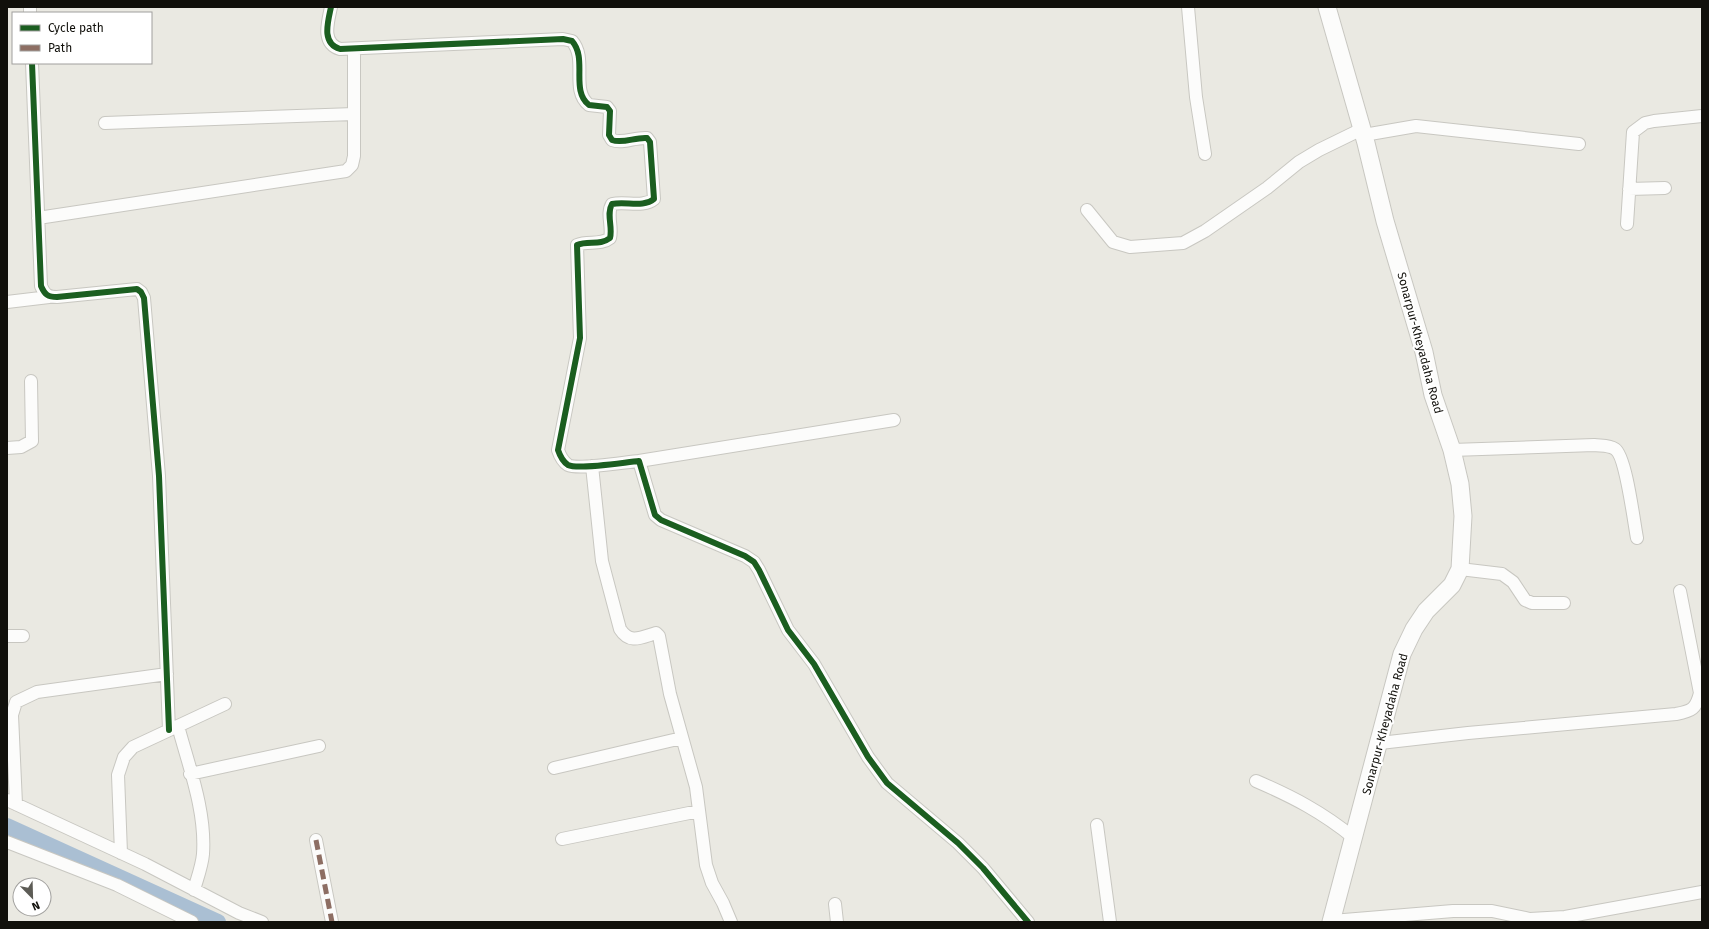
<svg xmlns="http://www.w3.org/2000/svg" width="1709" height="929" font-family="'Fira Sans',sans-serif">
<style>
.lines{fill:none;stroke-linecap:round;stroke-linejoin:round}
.canal{stroke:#aabfd3;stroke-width:16}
.street-casing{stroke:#c8c7c1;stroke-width:14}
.secondary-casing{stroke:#c8c7c1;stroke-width:19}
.street{stroke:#fcfcfb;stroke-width:12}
.secondary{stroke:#fcfcfb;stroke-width:17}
.quiet{stroke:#8d6e63;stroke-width:5;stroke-dasharray:10 5;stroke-linecap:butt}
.cycleway-casing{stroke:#fff;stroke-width:8}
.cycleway{stroke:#1b5e20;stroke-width:6}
.labels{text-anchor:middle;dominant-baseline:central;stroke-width:4;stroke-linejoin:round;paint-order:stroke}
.street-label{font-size:12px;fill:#11100b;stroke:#fff}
</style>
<rect width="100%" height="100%" fill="#eae9e2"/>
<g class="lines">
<path class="canal" d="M 7,826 L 218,922"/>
<g class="street-casing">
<path id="street" d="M 30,7 L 30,13
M 331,7 C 328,22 321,43 340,49 L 563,39 L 572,41 C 588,59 570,90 589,105 L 607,107 L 610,111 L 609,135 L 612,140 C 623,144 635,137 647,138 L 650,142 L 654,199 C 643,208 626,201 612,204 C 606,214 613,227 610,238 C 600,246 588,240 577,245 L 580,338 L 558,450 C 560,456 562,461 568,465 C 578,470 626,462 639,461 L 655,515 L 661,520 L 745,556 L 754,562 L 759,570 L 788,630 L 814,664 L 868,757 L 887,783 L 958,843 L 983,868 L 1028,922
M 1188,7 L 1196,97 L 1205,154
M 32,63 L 41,286 C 45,295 48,297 57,297 L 137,289 L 141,292 L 144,298 L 159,476 L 169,730
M 105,123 L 354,114
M 1364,135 L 1416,126 L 1579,144
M 1629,189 L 1665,188
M 1087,210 L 1113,242 L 1130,247 L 1183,243 L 1205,231 L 1267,188 L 1299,162 L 1319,150 L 1362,129
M 38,218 L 346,171 L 352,165 L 354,156 L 354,49
M 1627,224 L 1633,132 L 1645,123 L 1654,121 L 1702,116
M 7,302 L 49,297
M 7,448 L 21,447 L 32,441 L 31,381
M 1452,450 L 1594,445 C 1601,446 1609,445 1615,449 C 1626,456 1634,523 1637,538
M 639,461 L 894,420
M 592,466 L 602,561 L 620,629 C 630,645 642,637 656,633 L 659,636 L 670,694 L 696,787 L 706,865 L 712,883 L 723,903 L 731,922
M 1460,569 L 1502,574 L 1513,582 L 1525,600 L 1532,603 L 1564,603
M 7,636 L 23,636
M 178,726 C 189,767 206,811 203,854 C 202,866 197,879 194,890
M 1380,743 L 1468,733 L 1676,714 C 1692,711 1696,709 1700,693 L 1680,591
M 554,768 L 682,738
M 190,774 L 319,746
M 1256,781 C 1293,797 1322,812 1354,838
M 7,800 L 145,864 L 239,913 L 262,922
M 16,804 L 12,715 L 16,702 L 37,692 L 167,674
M 1097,825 L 1110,922
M 562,839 L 699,811
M 316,840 L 332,922
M 7,842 L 117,885 L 192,922
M 121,853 L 118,775 L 124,757 L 133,747 L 225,704
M 835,904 L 837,922
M 1332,921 L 1453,911 L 1492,911 L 1530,919 L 1565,917 L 1702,892"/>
</g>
<g class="secondary-casing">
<path id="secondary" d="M 1327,7 L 1366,143 L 1385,221 L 1424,352 L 1433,395 L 1452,450 L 1460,484 L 1463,516 L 1460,569 L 1452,585 L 1426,611 L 1414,629 L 1402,654 L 1331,922"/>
</g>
<use href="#street" class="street"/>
<use href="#secondary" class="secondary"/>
<path class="quiet" d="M 316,840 L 332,922"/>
<g class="cycleway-casing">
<path id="cycleway" d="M 331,7 C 328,22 321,43 340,49 L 563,39 L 572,41 C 588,59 570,90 589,105 L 607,107 L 610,111 L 609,135 L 612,140 C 623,144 635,137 647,138 L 650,142 L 654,199 C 643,208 626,201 612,204 C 606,214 613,227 610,238 C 600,246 588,240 577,245 L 580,338 L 558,450 C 560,456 562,461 568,465 C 578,470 626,462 639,461 L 655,515 L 661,520 L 745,556 L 754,562 L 759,570 L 788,630 L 814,664 L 868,757 L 887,783 L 958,843 L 983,868 L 1028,922
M 32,63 L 41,286 C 45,295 48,297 57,297 L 137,289 L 141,292 L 144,298 L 159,476 L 169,730"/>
</g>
<use href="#cycleway" class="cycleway"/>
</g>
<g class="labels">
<g class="street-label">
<text transform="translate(1420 343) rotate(75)">Sonarpur-Kheyadaha Road</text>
<text transform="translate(1385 724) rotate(-75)">Sonarpur-Kheyadaha Road</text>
</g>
</g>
<rect width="1709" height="929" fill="none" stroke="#11100b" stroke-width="16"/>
<rect x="12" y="12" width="140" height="52" fill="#ffffff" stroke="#a09f9d"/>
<rect x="20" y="25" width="20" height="6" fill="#1b5e20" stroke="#a09f9d"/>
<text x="48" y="32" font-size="12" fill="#11100b">Cycle path</text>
<rect x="20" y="45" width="20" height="6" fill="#8d6e63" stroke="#a09f9d"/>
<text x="48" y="52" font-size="12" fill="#11100b">Path</text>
<g transform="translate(32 897) rotate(157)"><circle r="19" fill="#ffffff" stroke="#a09f9d"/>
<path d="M0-3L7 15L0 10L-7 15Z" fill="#5d5c56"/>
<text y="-6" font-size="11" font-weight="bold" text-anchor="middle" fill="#11100b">N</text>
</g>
</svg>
